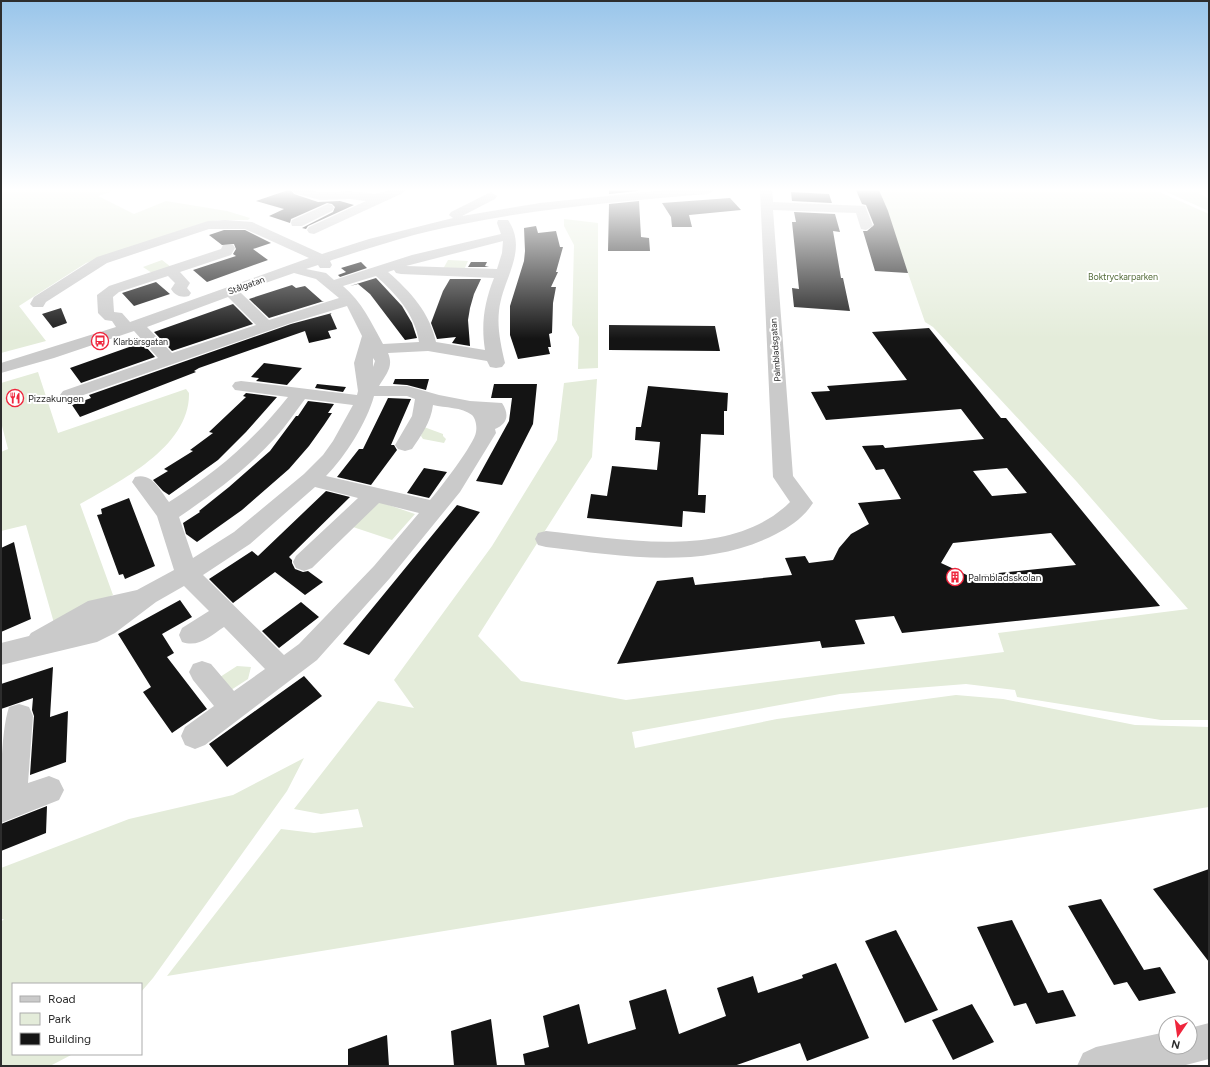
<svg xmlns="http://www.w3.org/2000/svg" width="1210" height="1067" font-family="Figtree,sans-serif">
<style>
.green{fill:#e4ecda}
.building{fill:#141414;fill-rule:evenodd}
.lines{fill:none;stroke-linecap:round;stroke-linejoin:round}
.minor{fill:#cacaca;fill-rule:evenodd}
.labels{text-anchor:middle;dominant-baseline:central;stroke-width:4;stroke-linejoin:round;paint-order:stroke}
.far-park-label{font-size:9px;fill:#526b38;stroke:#fff}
.far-street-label{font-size:9px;fill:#2d2d2d;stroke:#fff}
.far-poi-label{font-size:9px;fill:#2d2d2d;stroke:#fff;text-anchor:start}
.poi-label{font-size:10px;fill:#2d2d2d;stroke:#fff;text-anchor:start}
</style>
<rect width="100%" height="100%" fill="#fff"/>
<path class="green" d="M 1,190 L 116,190 L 98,196 L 134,214 L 166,201 L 227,211 L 250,218 L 248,220 L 218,220 L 203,223 L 86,263 L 19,306 L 46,341 L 1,353 Z
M 879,190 L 1155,190 L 1209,214 L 1209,720 L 1161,720 L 1017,697 L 1015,690 L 966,684 L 840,694 L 632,732 L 635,748 L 777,719 L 956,695 L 1003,699 L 1135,725 L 1209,727 L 1209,807 L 167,976 L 281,829 L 314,833 L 363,827 L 358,809 L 321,814 L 294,809 L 378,701 L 414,708 L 394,680 L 492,546 L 557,440 L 564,383 L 597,379 L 592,457 L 478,636 L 521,681 L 626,700 L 1004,652 L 998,633 L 1188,609 L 1077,482 L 933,327 L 925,322 Z
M 1162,190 L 1209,190 L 1199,193 L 1209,199 L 1209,211 Z
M 564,219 L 598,223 L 598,368 L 578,369 L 579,337 L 572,325 L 574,245 L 564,226 Z
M 162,260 L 171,267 L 152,273 L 143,267 Z
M 448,260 L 468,261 L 464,270 L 443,269 Z
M 38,372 L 58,433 L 186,389 L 189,393 C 190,447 120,481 80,504 L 113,595 L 54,623 L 26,525 L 1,531 L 1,452 L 8,449 L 1,422 L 1,383 Z
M 424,427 L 443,434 L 443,436 L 446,439 L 444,443 L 423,439 L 421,436 Z
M 377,501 L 415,514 L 392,540 L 353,527 Z
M 237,666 L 251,667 L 248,679 L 231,690 L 220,677 Z
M 304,758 L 287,791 L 153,978 L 141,992 L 141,984 L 13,984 L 13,1054 L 73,1054 L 50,1066 L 1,1066 L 1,922 L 4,919 L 1,919 L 1,868 L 129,819 L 233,795 Z"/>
<path class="building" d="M 288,190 L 291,190 L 294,194 L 318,202 L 340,201 L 354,205 L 308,226 L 306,229 L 302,228 L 333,212 L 335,207 L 332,204 L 327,203 L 291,219 L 290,223 L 269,216 L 284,209 L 256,201 Z
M 609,190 L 638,190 L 638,191 L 609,194 Z
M 856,190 L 879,190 L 888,211 L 908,273 L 875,271 L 863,231 L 867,231 L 874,225 L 866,205 L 862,204 Z
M 791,192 L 829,194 L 832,203 L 792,201 Z
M 730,198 L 741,210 L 689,215 L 692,227 L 672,227 L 671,217 L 662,203 Z
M 639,201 L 641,237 L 649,238 L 650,251 L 608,251 L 609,204 Z
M 794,212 L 835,214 L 840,232 L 833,231 L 841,278 L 843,278 L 850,311 L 794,307 L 792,288 L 799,289 L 792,222 L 796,222 Z
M 536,226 L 538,233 L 556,231 L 560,247 L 563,247 L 556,272 L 558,272 L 551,287 L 556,287 L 553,303 L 552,333 L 549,334 L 551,347 L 548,347 L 550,354 L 518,359 L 510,335 L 510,306 L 524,261 L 525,251 L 524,228 Z
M 224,230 L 245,230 L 271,243 L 253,249 L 268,260 L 207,282 L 193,270 L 236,256 L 233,254 L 236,249 L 234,244 L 222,245 L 209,235 Z
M 361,262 L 367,268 L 340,277 L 338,275 L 346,272 L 341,268 Z
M 471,262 L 487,262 L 485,266 L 489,267 L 468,267 Z
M 376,278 L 402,306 L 412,323 L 417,338 L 405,340 L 370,294 L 358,284 L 350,286 Z
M 450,279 L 481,279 L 474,294 L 470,308 L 468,320 L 470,346 L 452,343 L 456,337 L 437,339 L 431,323 L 443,291 Z
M 156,282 L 170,294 L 134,306 L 122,293 Z
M 292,285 L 296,288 L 305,286 L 322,301 L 324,301 L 269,318 L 249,299 Z
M 233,304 L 253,324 L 172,351 L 154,332 Z
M 61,308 L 67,323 L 53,328 L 42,314 Z
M 330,313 L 337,329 L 328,331 L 331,338 L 309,343 L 305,331 L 199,368 L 194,371 L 196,372 L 80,417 L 72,405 L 91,398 L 89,395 L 291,324 L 332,313 Z
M 609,325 L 715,326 L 720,351 L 609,350 Z
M 929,328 L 1001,418 L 1006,418 L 1160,606 L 902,633 L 894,616 L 855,620 L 865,644 L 822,648 L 820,641 L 617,664 L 657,581 L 693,577 L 695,585 L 792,575 L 785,558 L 805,556 L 809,563 L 833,560 L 839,548 L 851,534 L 869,524 L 858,503 L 901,499 L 884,469 L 876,470 L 862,446 L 883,445 L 885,448 L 984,439 L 961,409 L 826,420 L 811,392 L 830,391 L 827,386 L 907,380 L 872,332 ZM 1007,468 L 1027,493 L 992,496 L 973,471 ZM 1051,533 L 1076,565 L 969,576 L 941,563 L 953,543 Z
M 138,338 L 155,357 L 81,383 L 70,368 L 132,346 L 128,341 Z
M 264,363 L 302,368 L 287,385 L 256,381 L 259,378 L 251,377 Z
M 395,379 L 429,379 L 426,390 L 407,385 L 393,384 Z
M 317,384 L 346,387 L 343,392 L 315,388 Z
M 494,384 L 537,384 L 533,424 L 502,485 L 476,481 L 509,421 L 512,398 L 491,398 Z
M 648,386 L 728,393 L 727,411 L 724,411 L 724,435 L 701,434 L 698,495 L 706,495 L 705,513 L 683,511 L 682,527 L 587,518 L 591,494 L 607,496 L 612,466 L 657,470 L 660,442 L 635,440 L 636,427 L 641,427 Z
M 246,393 L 277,397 L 246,432 L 218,460 L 169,495 L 163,491 L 153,480 L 168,471 L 164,469 L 193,451 L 190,450 L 213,433 L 209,432 L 246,397 L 243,396 Z
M 388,398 L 411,399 L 391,445 L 394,445 L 397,450 L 371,485 L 337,477 L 359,449 L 363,449 Z
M 308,401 L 334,404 L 328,413 L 332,413 L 324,425 L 309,446 L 289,469 L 242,510 L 197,542 L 186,534 L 183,523 L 200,512 L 199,511 L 229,487 L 270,451 L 296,416 L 298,416 Z
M 424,468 L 447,472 L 429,498 L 407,493 Z
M 326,491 L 350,497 L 289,557 L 292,560 L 292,563 L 295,569 L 303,572 L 308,571 L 323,582 L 305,595 L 275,572 L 233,603 L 209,579 L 252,551 L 258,556 Z
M 129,498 L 155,566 L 125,579 L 123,574 L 119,575 L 97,515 L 102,514 L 101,509 Z
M 457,505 L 480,512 L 369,655 L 343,644 Z
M 14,542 L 31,619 L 1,632 L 1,548 Z
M 180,600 L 192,617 L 162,634 L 174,653 L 167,657 L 207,709 L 172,733 L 143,692 L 151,687 L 118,634 Z
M 301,602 L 319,617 L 279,648 L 262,631 Z
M 53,667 L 50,717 L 68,711 L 66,762 L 30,775 L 34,716 L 32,710 L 33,698 L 1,709 L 1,684 Z
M 304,676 L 322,696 L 227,767 L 209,744 Z
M 47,806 L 46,833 L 1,851 L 1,824 Z
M 1209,869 L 1209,962 L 1153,889 Z
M 1101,899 L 1144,970 L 1160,967 L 1176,993 L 1139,1001 L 1127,982 L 1114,985 L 1068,906 Z
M 1012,920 L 1048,993 L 1063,990 L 1076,1016 L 1036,1024 L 1026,1003 L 1014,1006 L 977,927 Z
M 896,930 L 938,1010 L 905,1023 L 865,941 Z
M 836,963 L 869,1038 L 807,1061 L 800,1043 L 734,1066 L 525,1066 L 523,1054 L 549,1047 L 543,1016 L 579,1004 L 588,1044 L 636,1029 L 629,1001 L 666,989 L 679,1034 L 726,1016 L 717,988 L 753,976 L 758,993 L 803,978 L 802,975 Z
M 972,1004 L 994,1042 L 953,1060 L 932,1020 Z
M 491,1019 L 497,1066 L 454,1066 L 451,1031 Z
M 387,1035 L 389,1066 L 348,1066 L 348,1049 Z"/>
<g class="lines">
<path class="minor" d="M 292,190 L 311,190 L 320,192 L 350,191 L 375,194 L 389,190 L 405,190 L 403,193 L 314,234 L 309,233 L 307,230 L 309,227 L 366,201 L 350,199 L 320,200 L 294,193 Z
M 665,190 L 714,190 L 708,194 C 624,201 540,208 458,225 C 415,233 373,247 332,260 L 330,261 L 332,265 L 330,268 L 320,268 L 318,265 L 306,269 L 326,273 L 334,280 L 412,255 L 501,234 L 497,223 L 498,220 L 508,220 C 529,251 502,279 499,311 C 497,328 501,346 505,363 L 502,367 L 496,368 L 490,367 L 487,361 L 428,351 L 388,353 C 394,367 386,374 379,386 L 407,386 L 439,395 L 470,401 L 502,403 C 510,415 507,424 495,429 L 496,433 L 460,492 L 390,578 L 317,660 L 205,745 L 195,749 L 185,745 L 181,736 L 185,727 L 214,706 L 193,680 L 189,672 L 193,664 L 202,661 L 211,664 L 234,691 L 265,669 L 224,627 C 210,636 199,648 182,642 L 179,635 L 182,628 L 209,611 L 184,586 L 156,602 L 115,633 L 97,642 L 1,665 L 1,643 L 29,636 L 31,633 L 88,601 L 137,590 L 174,570 L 157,516 L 132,482 L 135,477 C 152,472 160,490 169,502 C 217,472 253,441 288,397 L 235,390 L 232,386 L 235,382 L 241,381 L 357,395 L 358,391 L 354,363 L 362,336 L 347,306 L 291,323 L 69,400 L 63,399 L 60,395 L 63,391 L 158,358 L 134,331 L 54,358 L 1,373 L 1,363 L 116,327 L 112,321 L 105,320 L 98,313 L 97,295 L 109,286 L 221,249 L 223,245 L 233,245 L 235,248 L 231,255 L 180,272 L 190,283 L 187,288 L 191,293 L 189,296 C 182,298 175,296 171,289 L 175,283 L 168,276 L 119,292 L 113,297 L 114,312 L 122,313 L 130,322 L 309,258 L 245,229 L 209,229 L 107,263 L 46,302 L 43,307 L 33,307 L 30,304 L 34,297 L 97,257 L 208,221 L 225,220 L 252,222 L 322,254 L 369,239 L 453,218 L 449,215 L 451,212 L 491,192 L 497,196 L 495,199 L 462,216 L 540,203 ZM 503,241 L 502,253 L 497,269 L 406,266 ZM 394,270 L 396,273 L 401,274 L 494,278 C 484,303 481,324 485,350 L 436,342 C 430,313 410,291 388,272 ZM 294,273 L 316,279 L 339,298 L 269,320 L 240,292 ZM 376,276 C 396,294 415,314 419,342 L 383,344 C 371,322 362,302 343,286 ZM 228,297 L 256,325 L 172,353 L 147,327 ZM 373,358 L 375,361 L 373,367 ZM 374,396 L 407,396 L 415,399 L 412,416 L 395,445 L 398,449 L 405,451 L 412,449 C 421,436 431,422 433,405 C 445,408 462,407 472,415 C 476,419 477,427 476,432 C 475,443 439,490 430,500 L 326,476 C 345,457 367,422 374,396 ZM 305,399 L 353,405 L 333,441 L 323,455 L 304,474 L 234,532 L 193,558 L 179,517 C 213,494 247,469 275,438 C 286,426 295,412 305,399 ZM 315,487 L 358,498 L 296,556 L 293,562 L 296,568 L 304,571 L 312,568 L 379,503 L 419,513 L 374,566 L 299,644 L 284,655 L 203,575 L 250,544 Z
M 760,190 L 772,190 L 773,202 L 865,206 L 873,226 L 866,230 L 861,229 L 856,213 L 773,210 L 793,476 L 813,503 C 804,517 790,527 776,534 C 705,571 622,556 546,547 L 538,545 L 535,539 L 538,533 L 546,531 C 621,539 731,561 790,502 L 773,477 Z
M 328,204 L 332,205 L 334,208 L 332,211 L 302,226 L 292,226 L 291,223 L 292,220 Z
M 19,704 L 29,707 L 33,716 L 28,783 L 49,776 L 59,780 L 64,790 L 59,800 L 1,823 C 1,792 0,734 9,707 Z
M 1209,1023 L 1209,1059 L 1182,1066 L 1077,1066 L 1083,1053 L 1096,1047 L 1166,1032 L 1166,1047 L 1190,1047 L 1190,1028 Z"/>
</g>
<linearGradient id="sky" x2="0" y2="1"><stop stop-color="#99c5ea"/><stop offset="0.56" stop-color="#fff"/><stop offset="1" stop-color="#fff" stop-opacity="0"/></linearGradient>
<rect width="1210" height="339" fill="url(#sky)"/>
<defs>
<g id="bus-ring" transform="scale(0.9)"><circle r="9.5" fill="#fff" stroke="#ef253c" stroke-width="1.5"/><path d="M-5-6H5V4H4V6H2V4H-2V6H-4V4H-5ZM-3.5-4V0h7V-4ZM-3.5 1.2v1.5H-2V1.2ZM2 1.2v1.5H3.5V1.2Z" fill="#ef253c"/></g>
<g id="restaurant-ring" transform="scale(0.9)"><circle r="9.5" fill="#fff" stroke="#ef253c" stroke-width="1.5"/><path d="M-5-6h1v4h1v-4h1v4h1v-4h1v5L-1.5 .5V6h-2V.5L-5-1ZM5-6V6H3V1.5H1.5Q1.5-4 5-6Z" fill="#ef253c"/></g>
<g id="building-ring" transform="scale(0.9)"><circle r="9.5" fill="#fff" stroke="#ef253c" stroke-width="1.5"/><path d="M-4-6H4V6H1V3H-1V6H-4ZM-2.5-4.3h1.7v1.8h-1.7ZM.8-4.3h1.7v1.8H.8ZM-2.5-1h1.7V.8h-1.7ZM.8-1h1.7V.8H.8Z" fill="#ef253c"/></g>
</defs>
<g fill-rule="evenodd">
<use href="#bus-ring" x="100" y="341"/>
<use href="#restaurant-ring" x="15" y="398"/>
<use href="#building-ring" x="955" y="577"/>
</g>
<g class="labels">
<g class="far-park-label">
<text x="1123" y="276">Boktryckarparken</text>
</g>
<g class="far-street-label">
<text transform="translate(246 285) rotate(-20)">Stålgatan</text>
<text transform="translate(775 350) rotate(-94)">Palmbladsgatan</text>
</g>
<g class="far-poi-label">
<text x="113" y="341">Klarbärsgatan</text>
</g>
<g class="poi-label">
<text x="28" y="398">Pizzakungen</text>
<text x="968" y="577">Palmbladsskolan</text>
</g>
</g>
<rect width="1210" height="1067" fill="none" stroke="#2d2d2d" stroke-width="4"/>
<rect x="12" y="983" width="130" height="72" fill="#ffffff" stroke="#ababab"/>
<rect x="20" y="996" width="20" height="6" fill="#cacaca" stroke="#ababab"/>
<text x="48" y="1003" font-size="12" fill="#2d2d2d">Road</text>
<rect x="20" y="1013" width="20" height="12" fill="#e4ecda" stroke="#ababab"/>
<text x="48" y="1023" font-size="12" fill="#2d2d2d">Park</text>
<rect x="20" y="1033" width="20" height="12" fill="#141414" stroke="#ababab"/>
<text x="48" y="1043" font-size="12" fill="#2d2d2d">Building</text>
<g transform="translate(1178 1035) rotate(193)"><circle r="19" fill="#ffffff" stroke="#ababab"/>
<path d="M0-3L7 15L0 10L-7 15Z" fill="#ef253c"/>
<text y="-6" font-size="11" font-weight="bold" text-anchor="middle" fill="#2d2d2d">N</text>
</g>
</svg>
